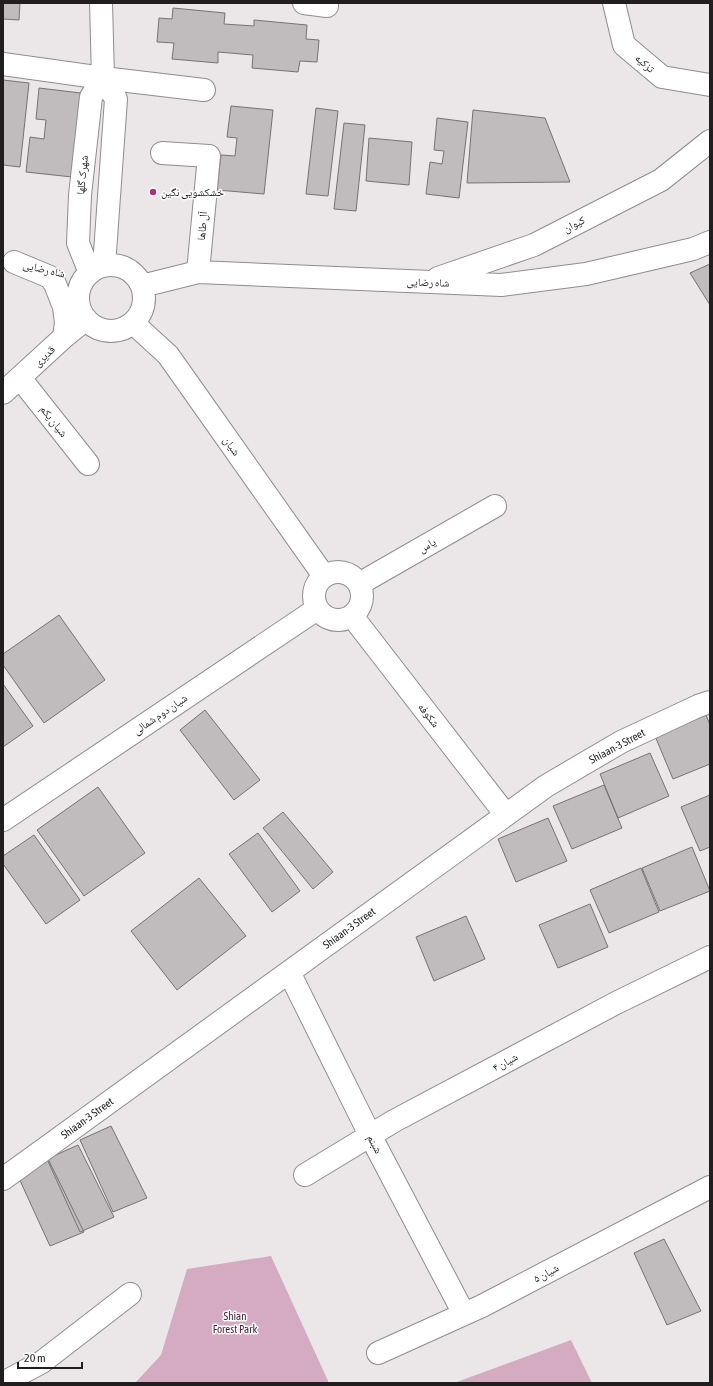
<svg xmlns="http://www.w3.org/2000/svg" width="713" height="1386" font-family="'Asap Condensed','Noto Naskh Arabic',sans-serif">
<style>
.forest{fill:#d5abc1}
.building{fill:#c0bcbe;stroke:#767274}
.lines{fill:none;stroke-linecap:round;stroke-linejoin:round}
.minor-casing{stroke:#908c8e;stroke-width:24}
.minor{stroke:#fff;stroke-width:22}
.poi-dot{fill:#af3181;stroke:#fff;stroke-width:1.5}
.labels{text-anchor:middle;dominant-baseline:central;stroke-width:3;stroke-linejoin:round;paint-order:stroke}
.street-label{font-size:11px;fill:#201e1f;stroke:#fff}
.poi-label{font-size:11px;fill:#201e1f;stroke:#fff;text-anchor:start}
.park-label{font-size:11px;fill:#4c1938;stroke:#fff}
</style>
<rect width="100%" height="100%" fill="#ebe7e9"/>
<path class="forest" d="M 271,1256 L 329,1383 L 135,1383 L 161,1355 L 187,1269 Z
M 571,1340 L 592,1383 L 454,1383 Z"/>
<path class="building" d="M 3,3 L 20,3 L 19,20 L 3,19 Z
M 173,8 L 225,13 L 224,24 L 254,26 L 254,20 L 307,25 L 306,39 L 319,40 L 317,62 L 300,61 L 298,72 L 252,68 L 253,55 L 218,52 L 218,63 L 172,59 L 174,43 L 157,42 L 159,18 L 172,19 Z
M 3,80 L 29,83 L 20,167 L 3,165 Z
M 39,88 L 81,93 L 72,177 L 26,172 L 30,137 L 44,139 L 46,120 L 36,119 Z
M 231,106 L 273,110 L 264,194 L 217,190 L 221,155 L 235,156 L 237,138 L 227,137 Z
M 316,108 L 338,111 L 328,196 L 306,194 Z
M 473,110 L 545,118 L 570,182 L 467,183 Z
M 437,118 L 468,122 L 459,198 L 426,194 L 430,162 L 442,164 L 444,151 L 434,150 Z
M 344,123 L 365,125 L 356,211 L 334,209 Z
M 369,138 L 412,142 L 409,185 L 366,181 Z
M 710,264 L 710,305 L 690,273 Z
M 59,615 L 105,680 L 44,723 L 3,665 L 3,654 Z
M 3,684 L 33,726 L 3,747 Z
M 205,710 L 260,780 L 234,800 L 180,730 Z
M 706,715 L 710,725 L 710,764 L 673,779 L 655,736 Z
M 650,753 L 669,796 L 618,818 L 600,774 Z
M 604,785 L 622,828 L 572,849 L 553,806 Z
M 98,787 L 145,853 L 84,896 L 37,830 Z
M 710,795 L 710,847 L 700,851 L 681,807 Z
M 283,812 L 333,872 L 313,889 L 263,828 Z
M 548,818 L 567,861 L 516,882 L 498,839 Z
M 258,833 L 300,891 L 272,912 L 229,854 Z
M 34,835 L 80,900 L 46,924 L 3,864 L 3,856 Z
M 692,847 L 710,891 L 660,911 L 642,868 Z
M 641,868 L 659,912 L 609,933 L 590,890 Z
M 199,878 L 246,936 L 177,990 L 131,931 Z
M 590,904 L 608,947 L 558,968 L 539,925 Z
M 466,916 L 485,959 L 434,981 L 416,937 Z
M 111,1126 L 147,1198 L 113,1212 L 80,1140 Z
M 78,1145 L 114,1217 L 80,1232 L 47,1159 Z
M 48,1159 L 84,1232 L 50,1246 L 17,1174 Z
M 664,1239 L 701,1311 L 667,1325 L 634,1253 Z"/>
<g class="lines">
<g class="minor-casing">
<path id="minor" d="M 101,3 L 103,78 L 116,99 L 104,266
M 304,3 L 327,6
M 614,3 L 624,45 L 662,77 L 710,85
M 3,64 L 103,78 L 204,90
M 162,153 L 209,156 L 198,272
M 14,262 L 50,277 L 55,284 L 64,307 L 66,323 L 64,337
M78 298a33 33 0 1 1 66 0a33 33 0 1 1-66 0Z
M 90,273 L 78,243 L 80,195 L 91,97 L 103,78
M 438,278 L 534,245 L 661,180 L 710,141
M 142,286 L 198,272 L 501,285 L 586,274 L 693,249 L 710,242
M 133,323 L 168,355 L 324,576
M 20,378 L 88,464
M 3,393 L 64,337 L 86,319
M314 596a24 24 0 1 1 48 0a24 24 0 1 1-48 0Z
M 359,584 L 495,506
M 352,616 L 506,815
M 3,820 L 317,609
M 289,972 L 370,1135 L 464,1314
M 305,1175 L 394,1121 L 616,1003 L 710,957
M 3,1179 L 546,786 L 621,742 L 698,706 L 710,702
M 378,1353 L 482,1306 L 710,1187
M 3,1383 L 42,1362 L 130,1294"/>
</g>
<use href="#minor" class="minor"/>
</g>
<circle class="poi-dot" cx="153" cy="192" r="4"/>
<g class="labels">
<g class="street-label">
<text transform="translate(645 63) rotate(41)">تزکیه</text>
<text transform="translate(82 175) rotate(-84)">شهرک گلها</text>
<text transform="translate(574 224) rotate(-27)">کیوان</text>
<text transform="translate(202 226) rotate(-85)">آل طاها</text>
<text transform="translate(44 269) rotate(13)">شاه رضایی</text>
<text transform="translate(428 282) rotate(2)">شاه رضایی</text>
<text transform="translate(44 356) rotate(-43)">قدیری</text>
<text transform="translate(54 421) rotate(52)">شیان یکم</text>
<text transform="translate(232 446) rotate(55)">شیان</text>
<text transform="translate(427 545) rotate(-30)">یاس</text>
<text transform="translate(160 714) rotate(-34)">شیان دوم شمالی</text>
<text transform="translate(429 715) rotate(52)">شکوفه</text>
<text transform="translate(617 746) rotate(-28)">Shiaan-3 Street</text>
<text transform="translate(349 928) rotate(-36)">Shiaan-3 Street</text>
<text transform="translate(505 1062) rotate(-28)">شیان ۴</text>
<text transform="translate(87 1118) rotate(-36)">Shiaan-3 Street</text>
<text transform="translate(375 1144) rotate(62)">شبنم</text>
<text transform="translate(546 1273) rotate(-28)">شیان ۵</text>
</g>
<g class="poi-label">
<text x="161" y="192">خشکشویی نگین</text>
</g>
<g class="park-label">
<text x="235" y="1316">Shian<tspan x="235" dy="13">Forest Park</tspan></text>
</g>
</g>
<rect width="713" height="1386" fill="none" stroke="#201e1f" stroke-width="8"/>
<path d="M18 1362v6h64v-6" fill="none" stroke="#201e1f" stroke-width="2"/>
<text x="24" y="1362" font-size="12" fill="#201e1f" stroke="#ffffff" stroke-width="3" paint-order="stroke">20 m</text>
</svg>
